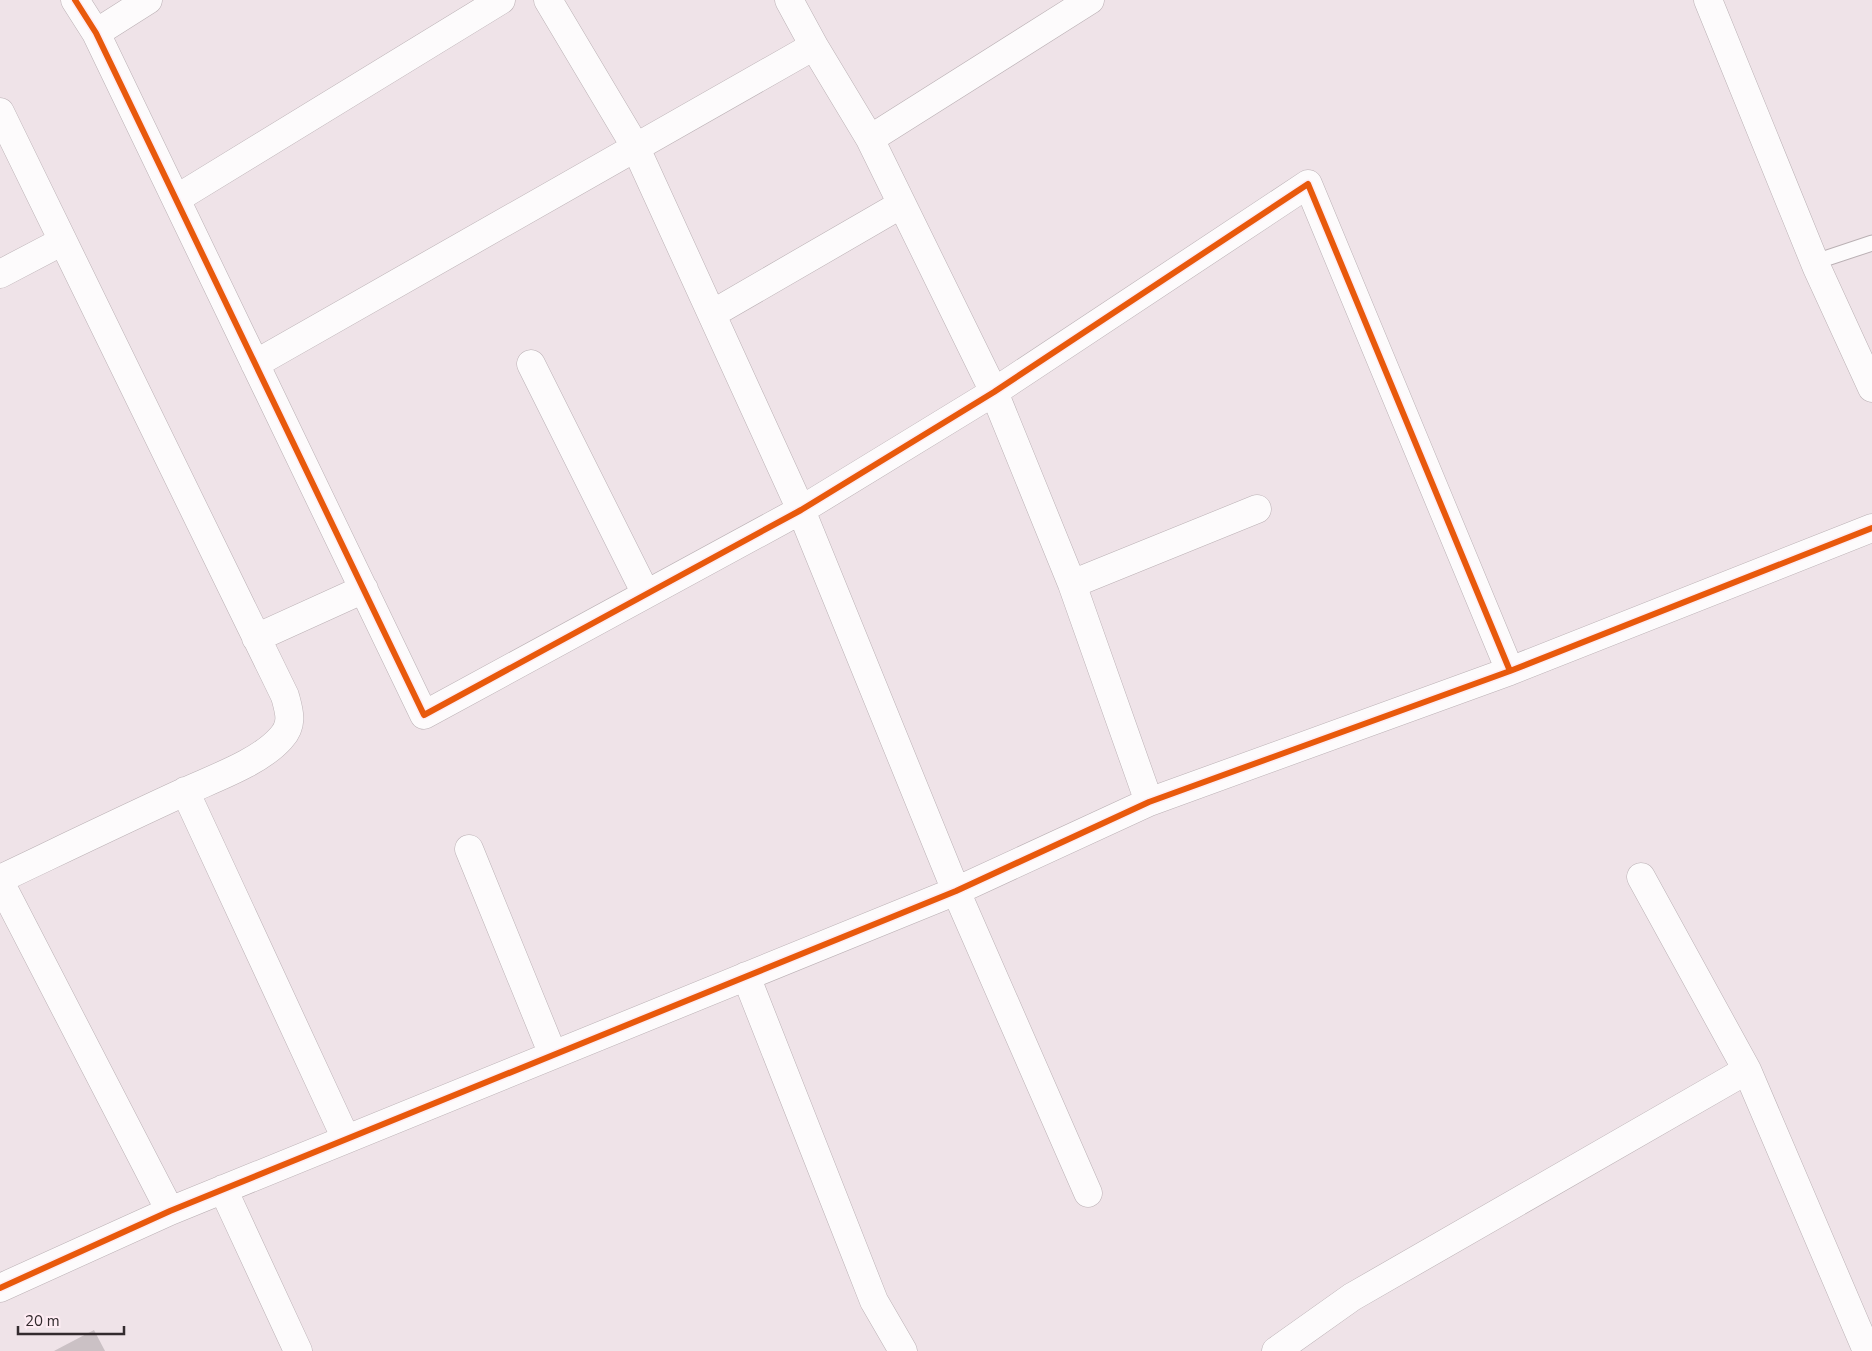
<svg xmlns="http://www.w3.org/2000/svg" width="1872" height="1351" font-family="'Nunito Sans',sans-serif">
<style>
.building{fill:#cbc1c5;filter:url(#shadow)}
.lines{fill:none;stroke-linecap:round;stroke-linejoin:round}
.service-casing{stroke:#bab0b4;stroke-width:17}
.minor-casing{stroke:#bab0b4;stroke-width:29}
.tertiary-casing{stroke:#bab0b4;stroke-width:29}
.service{stroke:#fdfbfc;stroke-width:15}
.minor{stroke:#fdfbfc;stroke-width:28}
.tertiary{stroke:#fdfbfc;stroke-width:28}
.cycleway-casing{stroke:#feecf3;stroke-width:9}
.cycleway{stroke:#e8590c;stroke-width:6}
</style>
<defs>
<filter id="shadow"><feDropShadow dx="-4.5" dy="4.5" stdDeviation="1" flood-color="#0004"/></filter>
</defs>
<rect width="100%" height="100%" fill="#efe3e8"/>
<path class="building" d="M 94,1330 L 105,1351 L 54,1351 Z"/>
<g class="lines">
<g class="service-casing">
<path id="service" d="M 1815,262 L 1872,243"/>
</g>
<g class="minor-casing">
<path id="minor" d="M 75,0 L 96,33 L 424,715 L 801,510 L 994,392 L 1308,184 L 1510,671
M 548,0 L 635,146 L 801,510 L 956,891 L 1088,1193
M 789,0 L 814,46 L 870,139 L 994,392 L 1072,584 L 1149,802
M 96,33 L 148,0
M 0,112 L 285,696 C 289,711 294,724 281,738 C 259,763 212,779 182,793 C 121,821 61,850 0,879
M 870,139 L 1090,0
M 176,199 L 501,0
M 0,274 L 63,241
M 712,314 L 902,204
M 255,364 L 814,46
M 531,364 L 646,594
M 1072,584 L 1257,509
M 256,638 L 364,589
M 185,791 L 346,1139
M 469,849 L 553,1055
M 1641,877 L 1747,1070
M 0,882 L 170,1211
M 746,976 L 874,1301 L 903,1351
M 223,1189 L 298,1351
M 0,1288 L 170,1211 L 956,891 L 1149,802 L 1510,671 L 1872,528
M 1276,1351 L 1352,1297 L 1747,1070 L 1867,1351"/>
</g>
<g class="tertiary-casing">
<path id="tertiary" d="M 1708,0 L 1817,268 L 1872,388"/>
</g>
<use href="#service" class="service"/>
<use href="#minor" class="minor"/>
<use href="#tertiary" class="tertiary"/>
<g class="cycleway-casing">
<path id="cycleway" d="M 75,0 L 96,33 L 424,715 L 801,510 L 994,392 L 1308,184 L 1510,671
M 0,1288 L 170,1211 L 956,891 L 1149,802 L 1510,671 L 1872,528"/>
</g>
<use href="#cycleway" class="cycleway"/>
</g>
<path d="M18 1326v8h106v-8" fill="none" stroke="#332b2e" stroke-width="2.5"/>
<text x="25" y="1326" font-size="15" fill="#332b2e" stroke="#feecf3" stroke-width="4" paint-order="stroke">20 m</text>
</svg>
